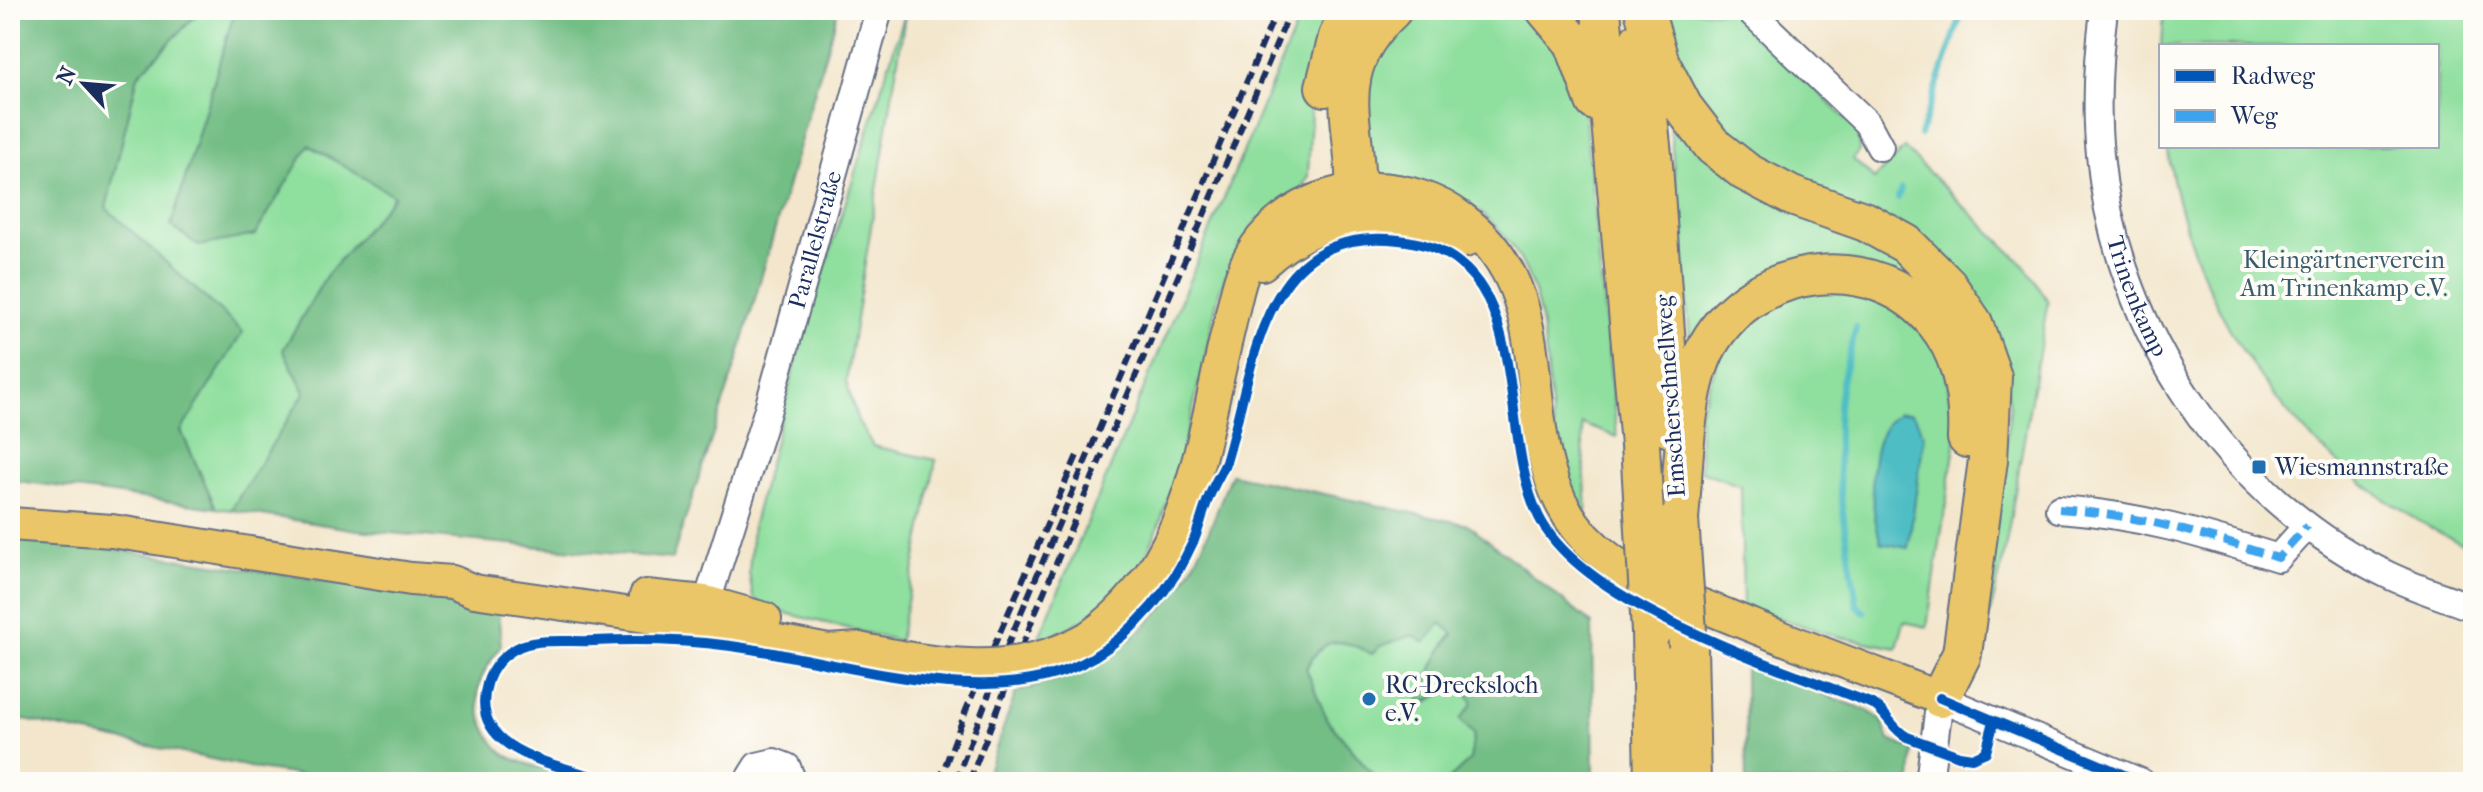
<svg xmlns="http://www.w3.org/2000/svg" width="2483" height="792" font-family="'IM FELL French Canon',serif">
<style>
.green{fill:#8fdf9e;stroke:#55877e;stroke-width:2}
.forest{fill:#73be85;stroke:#477672;stroke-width:2}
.water{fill:#4fbec4;stroke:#357691;stroke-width:2}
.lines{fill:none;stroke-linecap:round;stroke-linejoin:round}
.stream{stroke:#4fbec4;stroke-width:6}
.minor-casing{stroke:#676f84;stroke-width:30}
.major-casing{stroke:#676f84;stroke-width:36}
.highway-casing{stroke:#676f84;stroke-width:42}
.minor{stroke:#fff;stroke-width:26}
.major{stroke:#eac669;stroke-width:32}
.highway{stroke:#eac669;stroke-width:38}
.rail{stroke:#1b2f5e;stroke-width:6;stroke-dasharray:12 6;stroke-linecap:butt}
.major-bridge-casing{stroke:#676f84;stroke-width:36;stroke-linecap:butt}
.highway-bridge-casing{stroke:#676f84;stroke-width:42;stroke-linecap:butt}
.major-bridge{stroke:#eac669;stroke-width:32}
.highway-bridge{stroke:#eac669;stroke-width:38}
.quiet{stroke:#3da3ed;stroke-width:8;stroke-dasharray:16 8;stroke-linecap:butt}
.cycleway-casing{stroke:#fdfcf7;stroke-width:15}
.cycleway{stroke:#0057b8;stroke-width:10}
.poi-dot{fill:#1f6fb2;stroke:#fdfcf7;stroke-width:3}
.labels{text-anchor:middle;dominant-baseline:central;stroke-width:8;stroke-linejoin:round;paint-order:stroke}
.street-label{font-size:24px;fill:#1b2f5e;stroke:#fdfcf7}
.park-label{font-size:24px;fill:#385b6e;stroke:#fdfcf7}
.poi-label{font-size:24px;fill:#1b2f5e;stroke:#fdfcf7;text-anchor:start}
</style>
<rect width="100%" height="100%" fill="#fdfcf7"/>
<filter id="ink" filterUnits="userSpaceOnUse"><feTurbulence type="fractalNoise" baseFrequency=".0125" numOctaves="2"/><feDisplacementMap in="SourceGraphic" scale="16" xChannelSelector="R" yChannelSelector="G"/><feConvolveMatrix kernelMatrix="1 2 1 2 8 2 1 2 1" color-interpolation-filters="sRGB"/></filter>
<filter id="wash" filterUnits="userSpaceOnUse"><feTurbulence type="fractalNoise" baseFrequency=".006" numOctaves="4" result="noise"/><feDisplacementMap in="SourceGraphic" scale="32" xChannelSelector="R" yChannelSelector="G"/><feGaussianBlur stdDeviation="1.8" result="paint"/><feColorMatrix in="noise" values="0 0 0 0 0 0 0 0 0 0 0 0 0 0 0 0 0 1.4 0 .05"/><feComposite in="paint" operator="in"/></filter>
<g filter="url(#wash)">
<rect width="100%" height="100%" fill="#f3e6cc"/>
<path class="green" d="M 201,10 L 235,10 L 171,226 L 255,235 L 308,145 L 395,196 L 326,276 L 283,350 L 305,392 L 231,510 L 216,508 L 181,431 L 106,208 L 138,75 Z
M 906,10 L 846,381 L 858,421 L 873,446 L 936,460 L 899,641 L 765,608 L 753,597 L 749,573 L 753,524 L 797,357 Z
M 1303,10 L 1334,10 L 1313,69 L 1308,176 L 1301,191 L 1234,258 L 1220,289 C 1202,362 1172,543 1121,591 C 1097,614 1067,630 1037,642 Z
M 1411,10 L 1528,10 L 1541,19 L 1582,91 L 1617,437 L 1582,424 L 1587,515 C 1519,420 1581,301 1485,216 C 1451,187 1402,192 1368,165 L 1361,79 L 1401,16 Z
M 1667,10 L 1734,12 L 1858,130 L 1859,151 L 1853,159 L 1874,179 L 1904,148 L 2025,266 L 2048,301 L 2003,561 L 1977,664 L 2010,408 L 2003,363 L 1989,324 L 1793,180 L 1738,147 L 1706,112 L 1677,59 Z
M 2164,10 L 2473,10 L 2473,548 C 2449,539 2425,525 2403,511 C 2274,431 2190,296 2167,146 L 2437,146 L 2437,46 L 2162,46 Z
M 1668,105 L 1898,254 L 1966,353 L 1834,265 L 1692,359 Z
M 1794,289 L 1878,294 L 1943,351 L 1956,439 L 1927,627 L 1904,622 L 1897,648 L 1839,637 L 1743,607 L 1741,486 L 1701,471 L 1699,414 L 1728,332 Z
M 1441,623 L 1453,633 C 1437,652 1431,674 1419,696 L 1428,703 L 1440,693 L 1457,688 L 1467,693 L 1473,703 L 1468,724 L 1475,734 L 1470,760 L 1446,782 L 1379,782 L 1327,720 L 1306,669 C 1325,634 1340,638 1372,654 L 1380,646 Z"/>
<path class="forest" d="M 10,10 L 201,10 L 138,75 L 106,208 L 243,332 L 181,431 L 216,508 L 10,480 Z
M 235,10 L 838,10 L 738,358 L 672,559 L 357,530 L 231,510 L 305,392 L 283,350 L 326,276 L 394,196 L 309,145 L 255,235 L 199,246 L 171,226 Z
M 1231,474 L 1469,525 L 1592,624 L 1594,782 L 1446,782 L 1470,760 L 1474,734 L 1460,720 L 1473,703 L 1467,693 L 1457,688 L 1420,703 L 1419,696 C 1431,674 1437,653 1453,634 L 1441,623 L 1425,643 L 1413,635 L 1380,646 L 1372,654 C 1341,638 1325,634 1306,668 L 1327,720 L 1379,782 L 984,782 L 1016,692 C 1088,675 1151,636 1190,571 C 1207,542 1218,506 1231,474 Z
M 10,534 L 498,606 L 501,647 C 480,673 470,695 485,727 C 490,738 497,750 508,756 C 522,764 542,768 557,773 L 554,782 L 350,782 L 264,770 L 10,717 Z
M 1745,665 L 1866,710 L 1882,720 L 1889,740 L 1913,750 L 1911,782 L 1746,782 Z"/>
<path class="water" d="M 1899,413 L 1910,413 L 1916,418 L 1924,438 L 1908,548 L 1881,543 C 1870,508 1863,435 1899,413 Z"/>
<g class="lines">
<path class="stream" d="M 1920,135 L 1963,10
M 1898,198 L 1901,189
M 1856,327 C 1852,345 1846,364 1842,382 C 1830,456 1846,532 1857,605 L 1864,612"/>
</g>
</g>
<g filter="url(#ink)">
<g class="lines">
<g class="minor-casing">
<g id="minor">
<path d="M 1749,10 L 1867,123 L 1880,147"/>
<path id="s1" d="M 2104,10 C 2098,58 2095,106 2100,155 C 2116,330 2229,499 2388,575 C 2415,588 2445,597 2473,608"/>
<path d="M 2059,509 C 2140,515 2202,534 2278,558 L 2307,526"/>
<path id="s2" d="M 701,621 L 767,412 L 879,10"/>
<path d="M 747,782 L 757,766 L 774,762 L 787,767 L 793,782"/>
<path d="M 1929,782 L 1940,698 L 2141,782"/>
</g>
</g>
<g class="major-casing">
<path id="major" d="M 1262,264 C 1318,211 1398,200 1465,241
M 10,524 L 112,531 L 411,579 L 452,582 L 474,591 L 660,618 L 828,651 L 859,649
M 646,596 L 705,602 L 765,619
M 1088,638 C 1192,566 1200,445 1228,331 C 1236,298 1239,267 1262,239 C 1290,206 1332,189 1375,189 C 1405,189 1437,200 1461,218 C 1575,302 1500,447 1586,538 C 1623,578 1679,596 1728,616 C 1798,645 1869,671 1940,698"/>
</g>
<g class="highway-casing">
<path id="highway" d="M 1546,10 L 1574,43 L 1595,101
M 1601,10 L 1640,445
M 1644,10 L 1660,63 L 1683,107 L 1713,146 L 1746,172 L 1792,196 L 1866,222 L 1906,244 L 1947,285 L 1973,323 L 1992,377 L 1988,460 L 1962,654 L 1940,698
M 1640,40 L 1653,165 L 1672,429
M 1325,87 L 1338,37 L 1350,10
M 1352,217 C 1368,136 1316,81 1392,10
M 1679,519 C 1684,468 1683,390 1708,345 C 1754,263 1876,248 1936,323 C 1963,356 1969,397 1967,438
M 1651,632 L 1654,782
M 1688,646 L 1691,782"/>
</g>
<use href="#minor" class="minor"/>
<use href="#major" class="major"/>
<use href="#highway" class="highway"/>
<path class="rail" d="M 939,782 L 966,710 L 1079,451
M 955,782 L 1012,634 L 1277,10
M 969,782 L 1035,613 L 1291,10"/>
<g class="major-bridge-casing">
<path id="major-bridge" d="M 859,649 C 939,665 1013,680 1088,638"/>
</g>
<g class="highway-bridge-casing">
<path id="highway-bridge" d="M 1640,445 L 1651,632
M 1679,519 L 1688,646"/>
</g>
<use href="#major-bridge" class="major-bridge"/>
<use href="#highway-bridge" class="highway-bridge"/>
<path class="quiet" d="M 2059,509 C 2140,515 2202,534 2278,558 L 2307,526"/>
<g class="cycleway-casing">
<path id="cycleway" d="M 1940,698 L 2141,782
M 610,782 C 564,765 466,755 487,684 C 492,666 505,653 521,646 C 542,638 572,642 594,641 C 640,639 685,640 731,646 C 840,660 992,717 1092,658 C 1136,631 1173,587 1194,540 C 1201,523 1204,506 1212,490 C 1216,480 1222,472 1226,462 C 1255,367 1260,224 1399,240 C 1539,255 1494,427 1539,517 C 1583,606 1782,668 1873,704 C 1888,714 1892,729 1907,737 L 1959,756 L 1972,758 L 1986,752 L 1994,721"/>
</g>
<use href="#cycleway" class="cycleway"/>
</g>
</g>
<g class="poi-dot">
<rect x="2251" y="459" width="16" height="16" rx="4"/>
<circle cx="1369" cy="699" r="8"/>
</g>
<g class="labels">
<g class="street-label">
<text stroke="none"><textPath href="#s2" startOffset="398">Parallelstraße</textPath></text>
<text stroke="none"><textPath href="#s1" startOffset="292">Trinenkamp</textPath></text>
<text transform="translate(1670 396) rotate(-94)">Emscherschnellweg</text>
</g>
<g class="park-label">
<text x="2344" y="260">Kleingärtnerverein<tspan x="2344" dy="28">Am Trinenkamp e.V.</tspan></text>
</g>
<g class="poi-label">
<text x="2275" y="467">Wiesmannstraße</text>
<text x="1385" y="685">RC-Drecksloch<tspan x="1385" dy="28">e.V.</tspan></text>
</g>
</g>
<rect width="2483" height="792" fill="none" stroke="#fdfcf7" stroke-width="40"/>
<rect x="2159" y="44" width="280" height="104" fill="#fdfcf7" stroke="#a3aaba" stroke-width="2"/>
<rect x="2175" y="70" width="40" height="12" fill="#0057b8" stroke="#a3aaba" stroke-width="2"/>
<text x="2231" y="84" font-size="24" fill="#1b2f5e">Radweg</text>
<rect x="2175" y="110" width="40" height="12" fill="#3da3ed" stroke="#a3aaba" stroke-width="2"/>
<text x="2231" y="124" font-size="24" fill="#1b2f5e">Weg</text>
<g transform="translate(84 84) rotate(296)" stroke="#fdfcf7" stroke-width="6" paint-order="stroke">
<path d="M0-6L14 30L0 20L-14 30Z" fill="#1b2f5e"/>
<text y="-12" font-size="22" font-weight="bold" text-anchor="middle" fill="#1b2f5e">N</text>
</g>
</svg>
